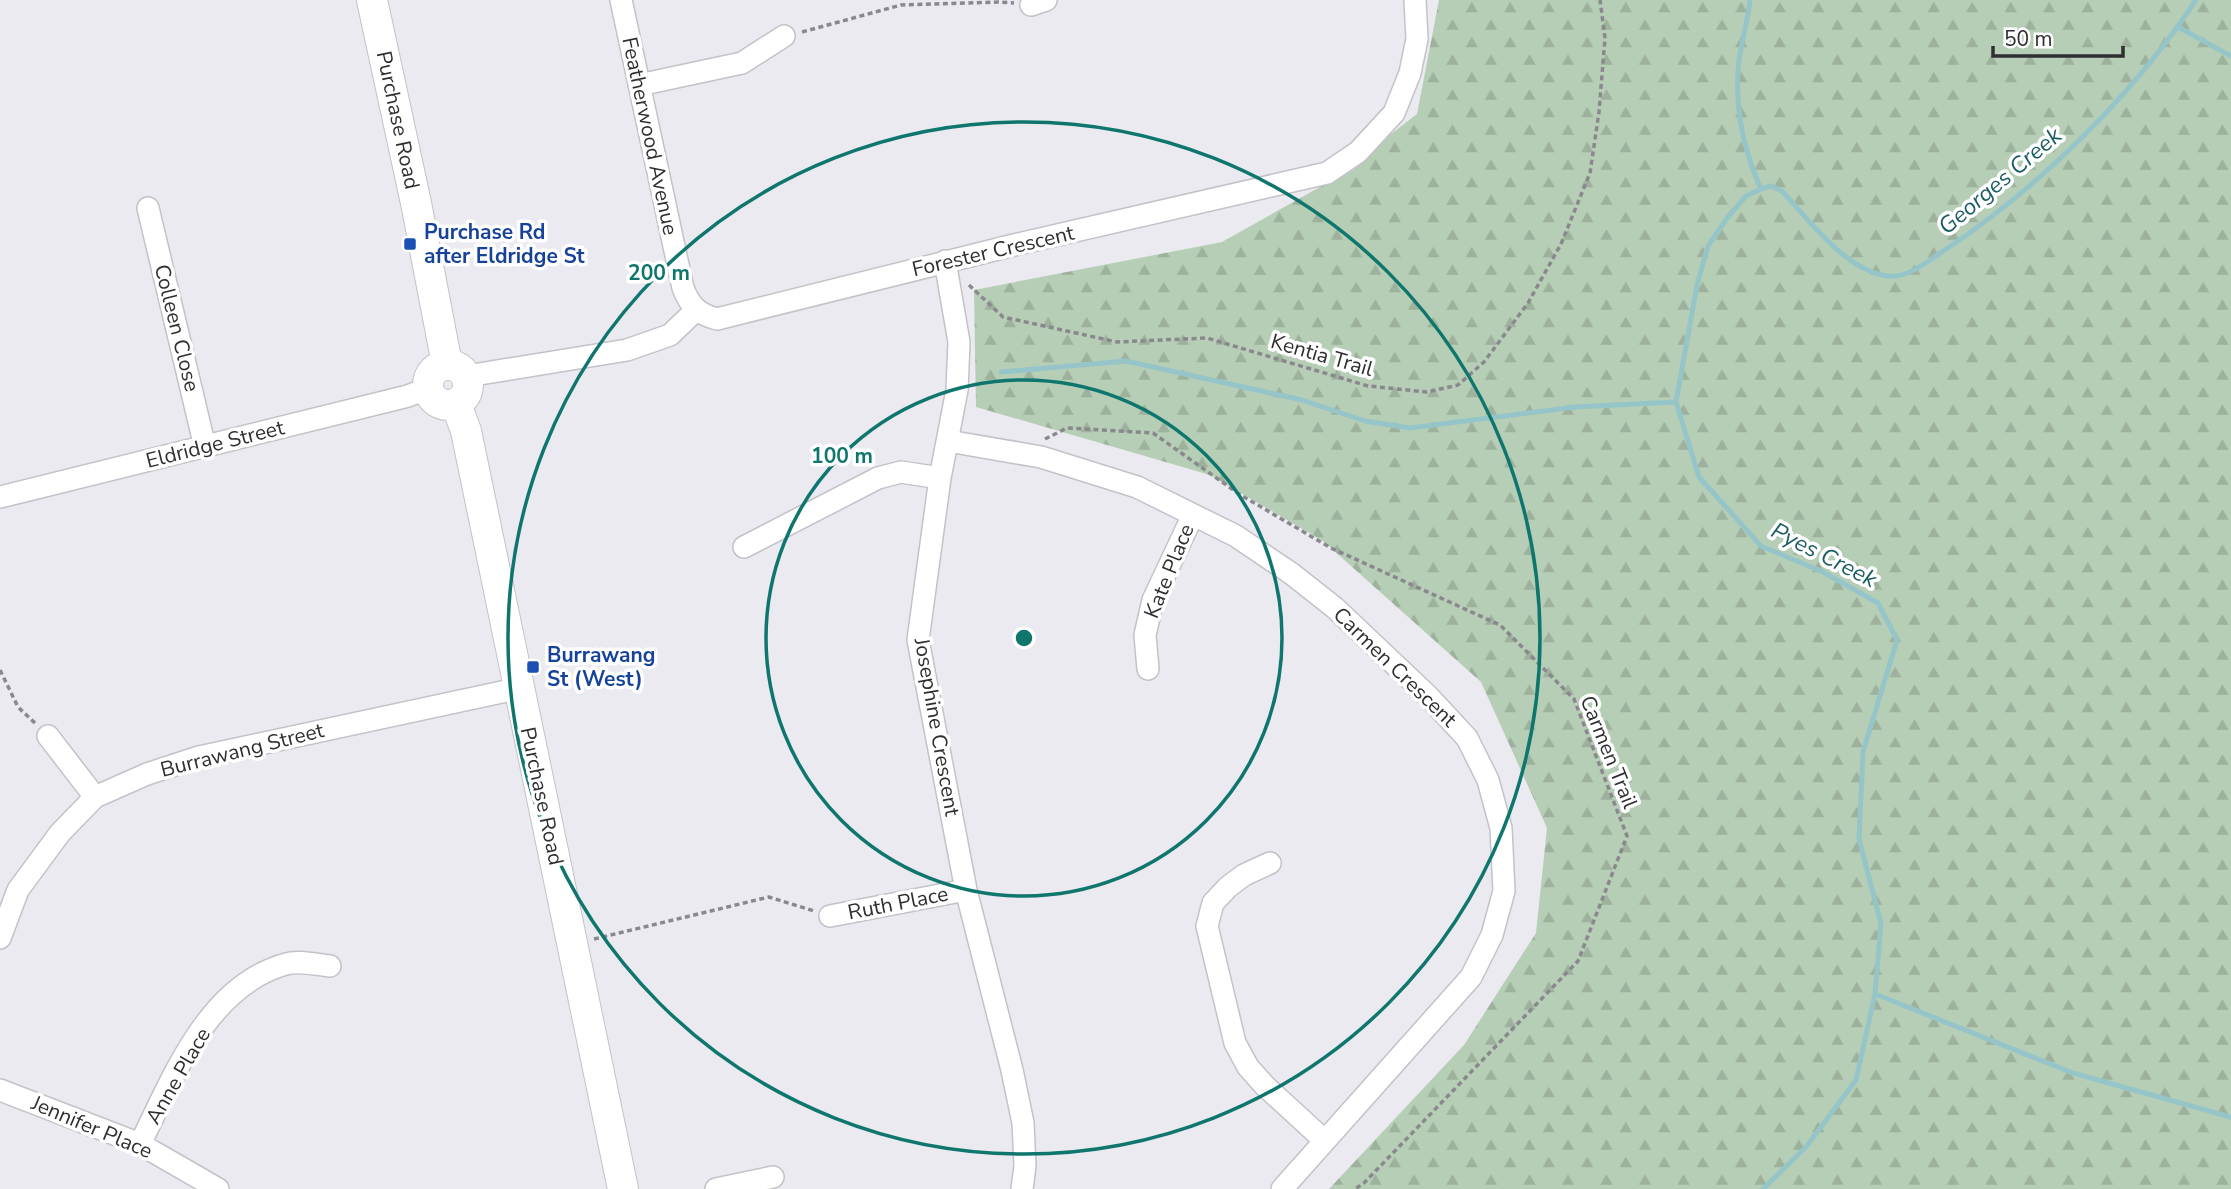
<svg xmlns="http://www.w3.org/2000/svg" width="2231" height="1189" font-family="'Nunito Sans',sans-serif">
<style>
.forest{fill:url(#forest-firs)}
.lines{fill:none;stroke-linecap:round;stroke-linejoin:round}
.stream{stroke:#96c5c9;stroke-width:5}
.minor-casing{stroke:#c3c2c8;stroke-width:24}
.secondary-casing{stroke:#c3c2c8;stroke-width:32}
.path{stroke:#89898d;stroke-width:3.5;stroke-dasharray:5 3.5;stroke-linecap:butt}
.minor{stroke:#fff;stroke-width:21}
.secondary{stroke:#fff;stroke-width:30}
.ring{fill:none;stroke:#0f766e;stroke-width:3.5}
.transit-dot{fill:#1a4fb4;stroke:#fff;stroke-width:2.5}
.labels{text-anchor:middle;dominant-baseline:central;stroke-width:7;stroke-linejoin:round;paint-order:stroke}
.street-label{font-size:21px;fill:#2f2f31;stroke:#fff}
.transit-label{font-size:21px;font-weight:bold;fill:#164399;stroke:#fff;text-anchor:start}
.water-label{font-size:23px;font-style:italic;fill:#1b5d62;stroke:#fff}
.centre{fill:#0f766e;stroke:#fff;stroke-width:3.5}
.ring-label{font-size:21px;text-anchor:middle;font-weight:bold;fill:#0f766e;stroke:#fff;stroke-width:7;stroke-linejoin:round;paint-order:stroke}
</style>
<defs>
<pattern id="forest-firs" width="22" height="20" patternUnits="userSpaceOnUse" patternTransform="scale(1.75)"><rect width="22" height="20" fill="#b6ceb5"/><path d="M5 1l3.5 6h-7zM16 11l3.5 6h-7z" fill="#9db19c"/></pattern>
</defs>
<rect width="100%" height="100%" fill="#eaeaf0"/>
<path class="forest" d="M 1439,0 L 2231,0 L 2231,1189 L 1329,1189 L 1464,1045 L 1536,933 L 1547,828 L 1481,682 L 1323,541 L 1210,475 L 976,407 L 974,290 L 1222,242 L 1327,183 L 1417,114 Z"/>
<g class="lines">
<path class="stream" d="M 1750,0 C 1748,20 1742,40 1739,60 C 1734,104 1743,149 1761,189 L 1746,196 L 1727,218 L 1708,246 L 1697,285 L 1676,402 L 1699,477 L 1761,546 L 1823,572 L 1878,603 L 1897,640 L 1863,752 L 1859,839 L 1881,924 L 1875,994 L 1856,1080 L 1806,1147 L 1763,1189
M 2178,27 L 2231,56
M 1761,189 L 1771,186 L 1782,191 C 1809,220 1847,272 1888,276 C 1908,279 1929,260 1945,250 C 2041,186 2132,96 2196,0
M 1001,372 L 1126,361 L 1302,400 L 1365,421 L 1410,428 L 1575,407 L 1676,402
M 1875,994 L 2073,1073 L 2231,1117"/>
<g class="minor-casing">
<path id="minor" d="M 621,0 L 683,288 C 690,306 698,314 717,319 L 1014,245 L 1327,173 L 1358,152 L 1394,113 L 1410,73 L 1417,39 L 1415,0
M 1031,5 L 1046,0
M 639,85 L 742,63 L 784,36
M 148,208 L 205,447
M 945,261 L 959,342 L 957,390 L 940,478 L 918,640 L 966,890 L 1012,1070 L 1023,1123 L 1025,1166 L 1022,1189
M 467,376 L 627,350 L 670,335 L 695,311
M 948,441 L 1041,457 L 1137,487 L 1236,536 L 1292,574 L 1335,608 L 1428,696 L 1467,738 L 1488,780 L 1501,828 L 1504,891 L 1492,935 L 1471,977 L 1282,1189
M 0,497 L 408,396 L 428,388
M 744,547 L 878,478 L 901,472 L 940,478
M 1148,669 L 1145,635 L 1153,600 L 1193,515
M 48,736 L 95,797
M 1270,863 L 1244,875 L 1228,887 L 1213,903 L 1207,926 L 1235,1043 L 1248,1067 L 1265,1086 L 1325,1141
M 830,916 L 966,890
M 0,938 L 18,890 L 60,833 L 95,797 L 147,774 L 199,757 L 520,688
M 0,1090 L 140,1144 L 218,1189
M 140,1144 C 173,1078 207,986 286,964 C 299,960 317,965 330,966
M 716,1189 L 773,1177"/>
</g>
<g class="secondary-casing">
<path id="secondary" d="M 372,0 L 416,203 L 447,364
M428 385a20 20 0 1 1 40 0a20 20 0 1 1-40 0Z
M 456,404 L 466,431 L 623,1189"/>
</g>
<path class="path" d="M 802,32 L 901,5 L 998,2 L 1014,3
M 969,285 L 1003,317 L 1117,342 L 1207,338 L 1368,386 L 1427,392 L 1458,385 L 1484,362 L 1528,303 L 1561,244 L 1590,173 L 1599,112 L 1605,38 L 1600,0
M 1045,439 L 1067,428 L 1153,433 L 1239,494 L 1331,548 L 1500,625 L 1574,699 L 1627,836 L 1578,961 L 1364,1183 L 1355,1189
M 0,670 L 18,707 L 37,725
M 594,939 L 769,897 L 814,911"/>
<use href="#minor" class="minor"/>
<use href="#secondary" class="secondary"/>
</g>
<g class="ring">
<circle cx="1024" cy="638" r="258"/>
<circle cx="1024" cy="638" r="516"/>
</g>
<g class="transit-dot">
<rect x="403" y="237" width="14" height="14" rx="3.5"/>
<rect x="526" y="660" width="14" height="14" rx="3.5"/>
</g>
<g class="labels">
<g class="street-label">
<text transform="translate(398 120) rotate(78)">Purchase Road</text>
<text transform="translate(650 136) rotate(78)">Featherwood Avenue</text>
<text transform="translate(993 251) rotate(-13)">Forester Crescent</text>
<text transform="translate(177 328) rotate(76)">Colleen Close</text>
<text transform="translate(1322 355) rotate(16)">Kentia Trail</text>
<text transform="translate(215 444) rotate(-14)">Eldridge Street</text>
<text transform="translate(1169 571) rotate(-68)">Kate Place</text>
<text transform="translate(1395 667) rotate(44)">Carmen Crescent</text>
<text transform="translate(937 727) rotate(80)">Josephine Crescent</text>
<text transform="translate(242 750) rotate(-14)">Burrawang Street</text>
<text transform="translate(1609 752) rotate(68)">Carmen Trail</text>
<text transform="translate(542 796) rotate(78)">Purchase Road</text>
<text transform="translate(898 903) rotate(-11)">Ruth Place</text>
<text transform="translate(178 1076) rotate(-60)">Anne Place</text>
<text transform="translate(92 1127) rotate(23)">Jennifer Place</text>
</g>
<g class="transit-label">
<text x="424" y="232">Purchase Rd<tspan x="424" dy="24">after Eldridge St</tspan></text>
<text x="547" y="655">Burrawang<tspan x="547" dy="24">St (West)</tspan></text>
</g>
<g class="water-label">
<text transform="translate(2000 181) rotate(-40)">Georges Creek</text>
<text transform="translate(1824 555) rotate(27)">Pyes Creek</text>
</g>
</g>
<circle cx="1024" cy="638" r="10" class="centre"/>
<g class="ring-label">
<text x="659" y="280">200 m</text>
<text x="842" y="463">100 m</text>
</g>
<path d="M1993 46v10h130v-10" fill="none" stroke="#2f2f31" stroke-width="3.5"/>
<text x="2004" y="46" font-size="21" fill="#2f2f31" stroke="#ffffff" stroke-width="5" paint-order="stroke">50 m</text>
</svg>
